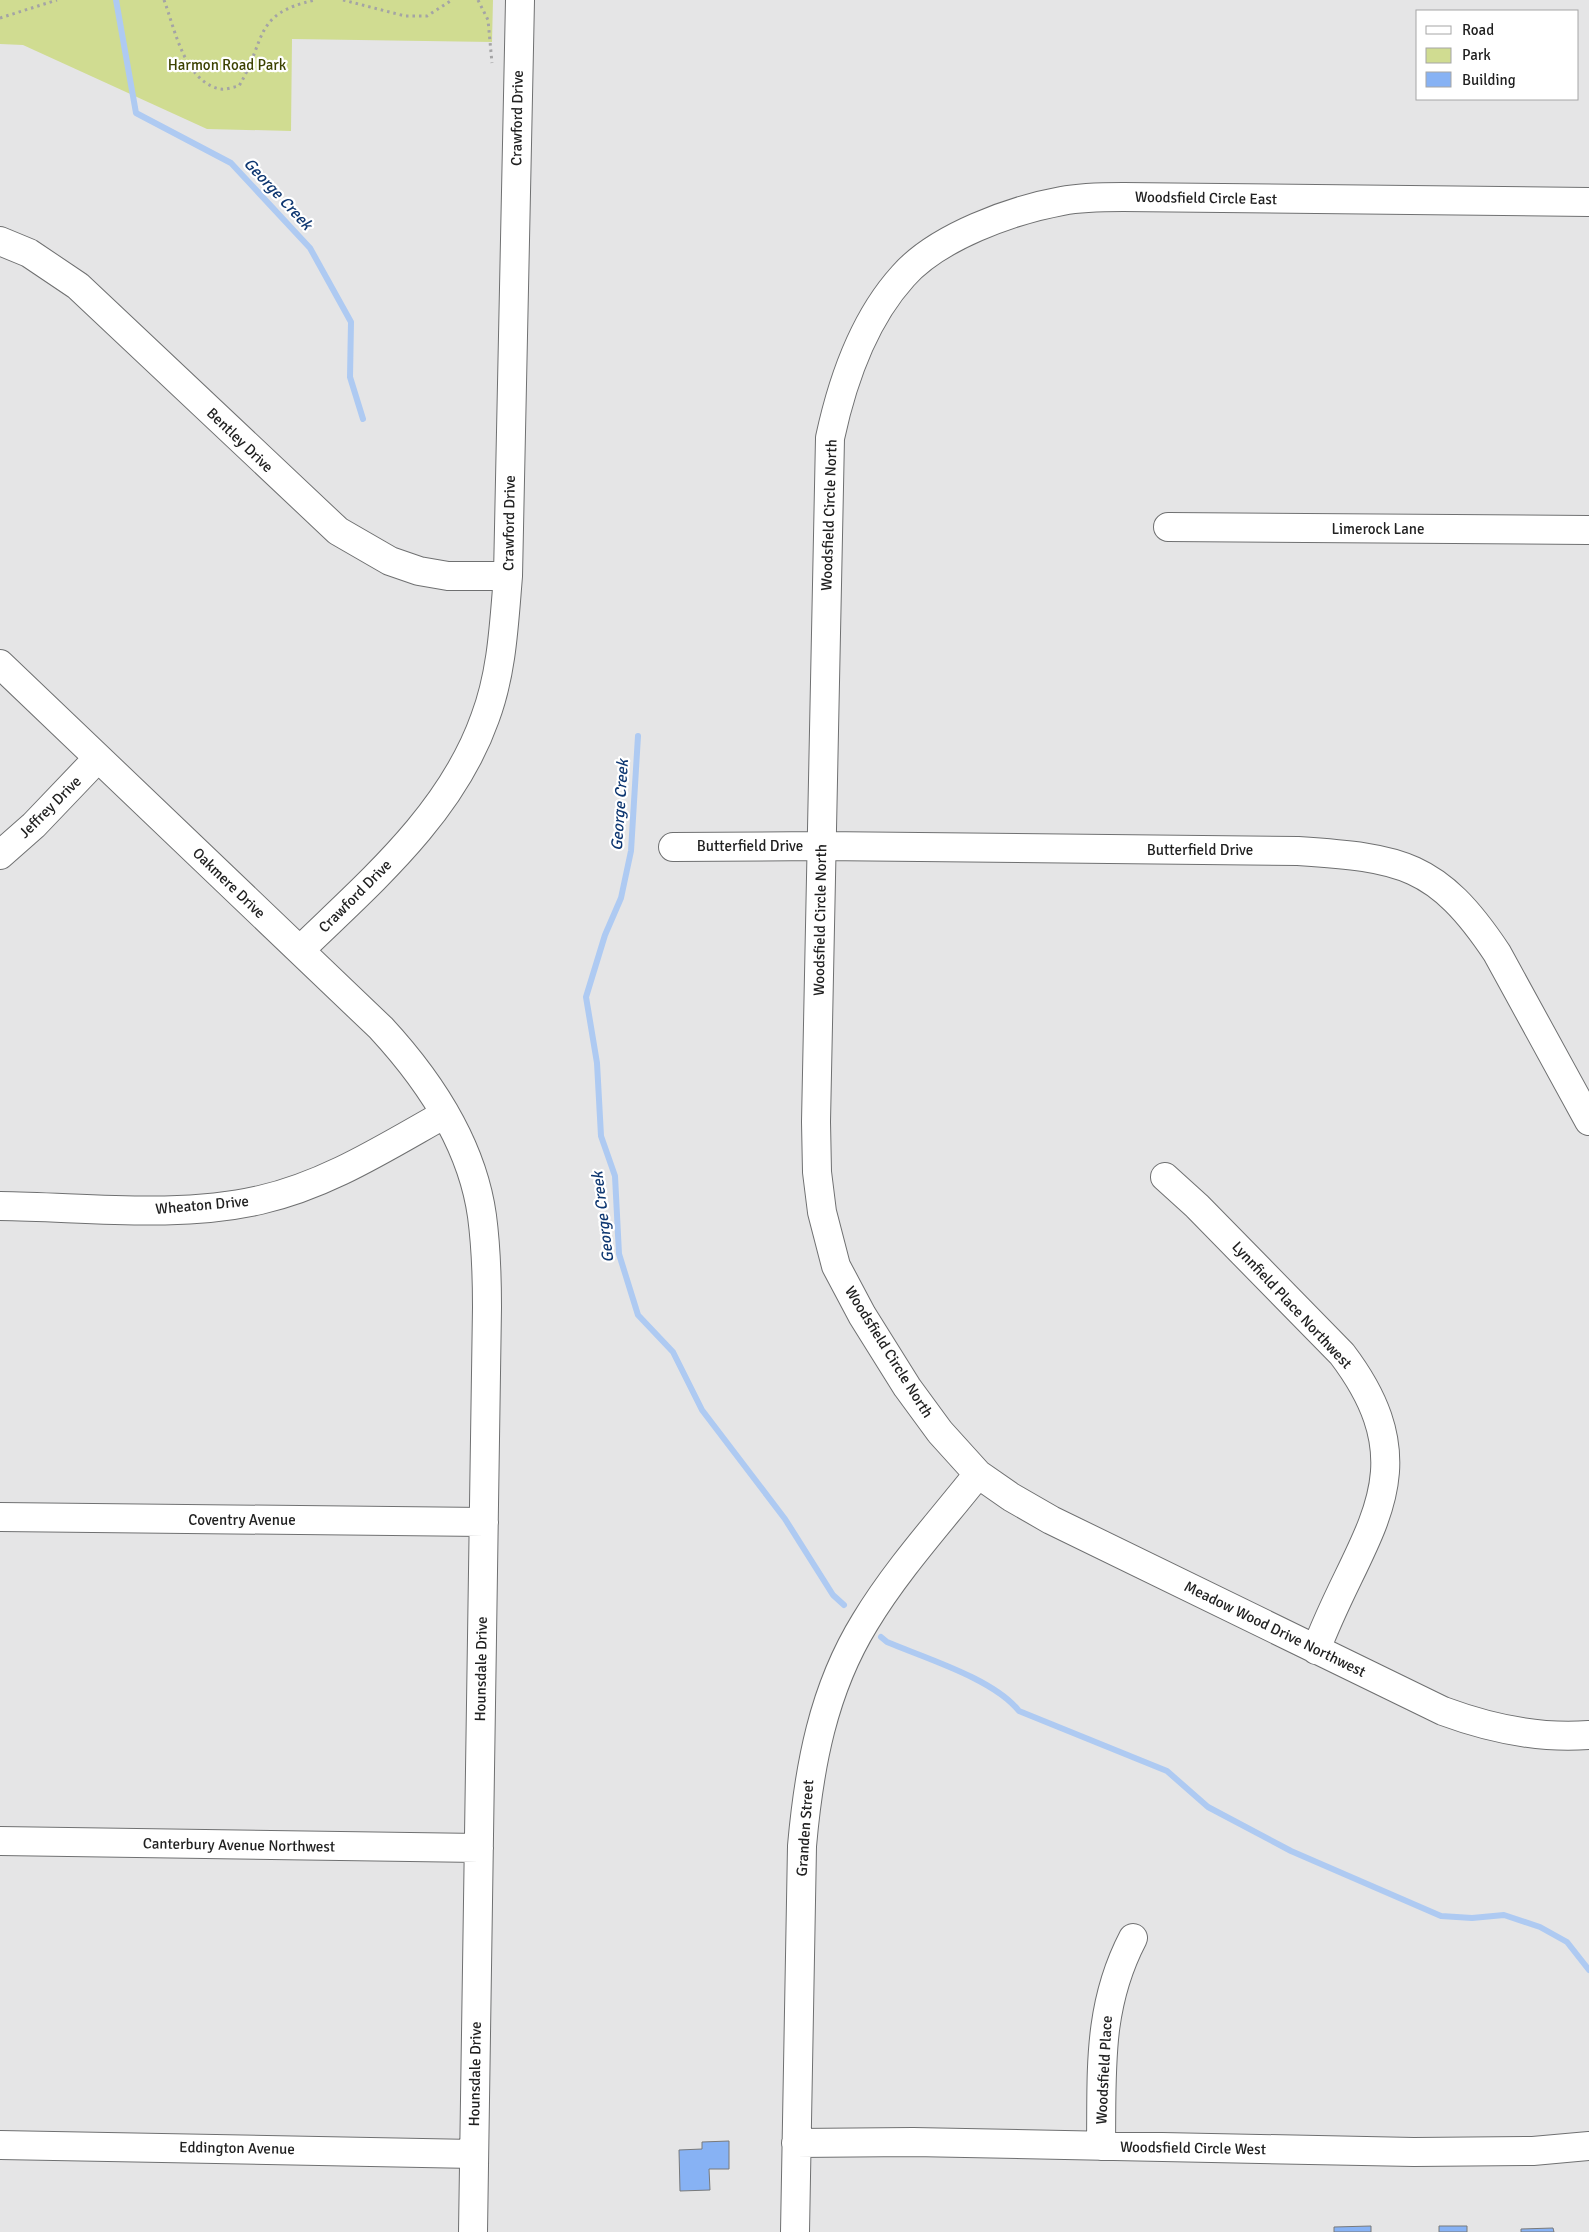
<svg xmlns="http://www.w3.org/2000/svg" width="1589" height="2232" font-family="Signika,sans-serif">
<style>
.green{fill:#d0dc91}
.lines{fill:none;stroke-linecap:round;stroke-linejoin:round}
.stream{stroke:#aecaf2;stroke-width:6}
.building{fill:#87b2f4;stroke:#797a7b}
.minor-casing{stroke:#6f7071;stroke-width:30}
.path{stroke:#a4a4a5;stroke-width:3;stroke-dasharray:2.5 4;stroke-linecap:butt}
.minor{stroke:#fff;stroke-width:28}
.labels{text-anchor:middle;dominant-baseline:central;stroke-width:4.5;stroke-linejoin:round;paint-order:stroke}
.park-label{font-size:15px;fill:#3c4200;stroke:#fff}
.street-label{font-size:15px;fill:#212121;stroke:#fff}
.water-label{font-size:16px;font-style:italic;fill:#0e3771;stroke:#fff}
</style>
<rect width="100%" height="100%" fill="#e5e5e6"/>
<path class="green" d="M 0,0 L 493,0 L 492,42 L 292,39 L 291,131 L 207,129 L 23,45 L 0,44 Z"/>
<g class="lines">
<path class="stream" d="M 116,0 L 136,113 L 231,163 L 310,248 L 351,322 L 350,377 L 363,419
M 638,736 L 631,851 L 621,898 L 605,935 L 586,997 L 597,1063 L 601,1136 L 615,1176 L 619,1254 L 638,1315 L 673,1352 L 702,1410 L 785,1519 L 833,1595 L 844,1605
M 881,1637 L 887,1642 C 925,1658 994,1679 1019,1711 L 1167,1771 L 1208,1807 L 1291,1851 L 1441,1916 L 1472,1918 L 1504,1915 L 1540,1927 L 1567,1942 L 1589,1970"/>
</g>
<path class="building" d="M 729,2141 L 729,2169 L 709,2169 L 710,2190 L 680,2191 L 679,2150 L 702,2149 L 702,2142 Z
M 1371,2226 L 1371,2232 L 1334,2232 L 1334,2227 Z
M 1439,2226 L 1467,2226 L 1467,2232 L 1439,2232 Z
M 1553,2228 L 1554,2232 L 1521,2232 L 1521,2229 Z"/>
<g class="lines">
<g class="minor-casing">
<path id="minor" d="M 1589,202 L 1123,197 C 1103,197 1082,197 1062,201 C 1012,210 937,237 903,276 C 864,319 842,382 830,438 L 816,1122 L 817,1172 L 822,1212 L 836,1266 L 862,1315 L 907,1387 L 940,1432 L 978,1474 L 1011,1497 L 1051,1520 L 1443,1711 C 1489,1728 1540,1739 1589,1735
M 0,241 L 29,253 L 78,286 L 338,531 L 390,561 L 419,571 L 448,576 L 508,576
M 1168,527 L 1589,530
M 0,664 L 381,1028 C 429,1080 472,1144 482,1216 C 486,1246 487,1277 487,1307 L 473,2232
M 673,847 L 821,846 L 1298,851 C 1401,858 1437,863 1497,953 L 1589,1121
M 0,855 L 34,825 L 98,758
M 300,950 C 370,882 451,814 485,718 C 502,673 504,624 508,576 L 520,0
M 1165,1177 L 1197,1206 L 1342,1354 C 1433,1474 1359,1534 1316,1650
M 0,1206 C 85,1207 177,1219 260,1200 C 327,1185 386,1147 445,1114
M 0,1517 L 484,1522
M 0,1841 L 479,1848
M 796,2143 L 913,2142 L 1414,2152 L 1533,2151 L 1589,2146
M 0,2145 L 474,2154
M 1101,2146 C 1102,2071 1097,2007 1133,1938
M 795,2232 L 802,1846 C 809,1767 823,1690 865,1622 C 897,1569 940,1522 978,1474"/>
</g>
<path class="path" d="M 164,0 C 175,29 184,81 220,89 C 226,90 233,87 239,86 C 267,39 252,14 315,0
M 343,0 L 405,16 L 427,16 L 452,0
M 478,0 L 488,20 L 492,63
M 0,18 L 57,0"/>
<use href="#minor" class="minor"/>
</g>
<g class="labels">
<g class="park-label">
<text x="227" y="65">Harmon Road Park</text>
</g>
<g class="street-label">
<text transform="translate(517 118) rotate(-89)">Crawford Drive</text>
<text transform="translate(1206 198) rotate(1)">Woodsfield Circle East</text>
<text transform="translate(240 440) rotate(44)">Bentley Drive</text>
<text transform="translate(829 515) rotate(-88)">Woodsfield Circle North</text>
<text transform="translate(509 523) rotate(-89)">Crawford Drive</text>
<text x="1378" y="529">Limerock Lane</text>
<text transform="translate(50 807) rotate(-45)">Jeffrey Drive</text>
<text x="750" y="846">Butterfield Drive</text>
<text x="1200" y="850">Butterfield Drive</text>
<text transform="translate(229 883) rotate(44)">Oakmere Drive</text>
<text transform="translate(355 896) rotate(-45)">Crawford Drive</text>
<text transform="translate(820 920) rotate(-89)">Woodsfield Circle North</text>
<text transform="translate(202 1205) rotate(-5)">Wheaton Drive</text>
<text transform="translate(1292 1305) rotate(47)">Lynnfield Place Northwest</text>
<text transform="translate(889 1352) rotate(58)">Woodsfield Circle North</text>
<text x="242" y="1520">Coventry Avenue</text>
<text transform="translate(1275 1629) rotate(26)">Meadow Wood Drive Northwest</text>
<text transform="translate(481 1669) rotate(-89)">Hounsdale Drive</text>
<text transform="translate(805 1828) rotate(-86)">Granden Street</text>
<text transform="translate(239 1845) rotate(1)">Canterbury Avenue Northwest</text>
<text transform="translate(1104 2070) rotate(-87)">Woodsfield Place</text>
<text transform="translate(475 2074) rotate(-89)">Hounsdale Drive</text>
<text transform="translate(237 2148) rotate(1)">Eddington Avenue</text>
<text transform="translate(1193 2148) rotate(1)">Woodsfield Circle West</text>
</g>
<g class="water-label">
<text transform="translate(278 194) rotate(47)">George Creek</text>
<text transform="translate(620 805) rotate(-86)">George Creek</text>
<text transform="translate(603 1217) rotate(-97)">George Creek</text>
</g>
</g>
<rect x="1416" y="10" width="162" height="90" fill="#ffffff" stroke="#a6a6a6"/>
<rect x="1426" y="26" width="25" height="8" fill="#ffffff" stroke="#a6a6a6"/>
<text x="1462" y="35" font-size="15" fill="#212121">Road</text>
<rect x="1426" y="48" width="25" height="15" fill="#d0dc91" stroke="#a6a6a6"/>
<text x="1462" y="60" font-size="15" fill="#212121">Park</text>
<rect x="1426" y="72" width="25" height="15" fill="#87b2f4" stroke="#a6a6a6"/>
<text x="1462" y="85" font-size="15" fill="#212121">Building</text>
</svg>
